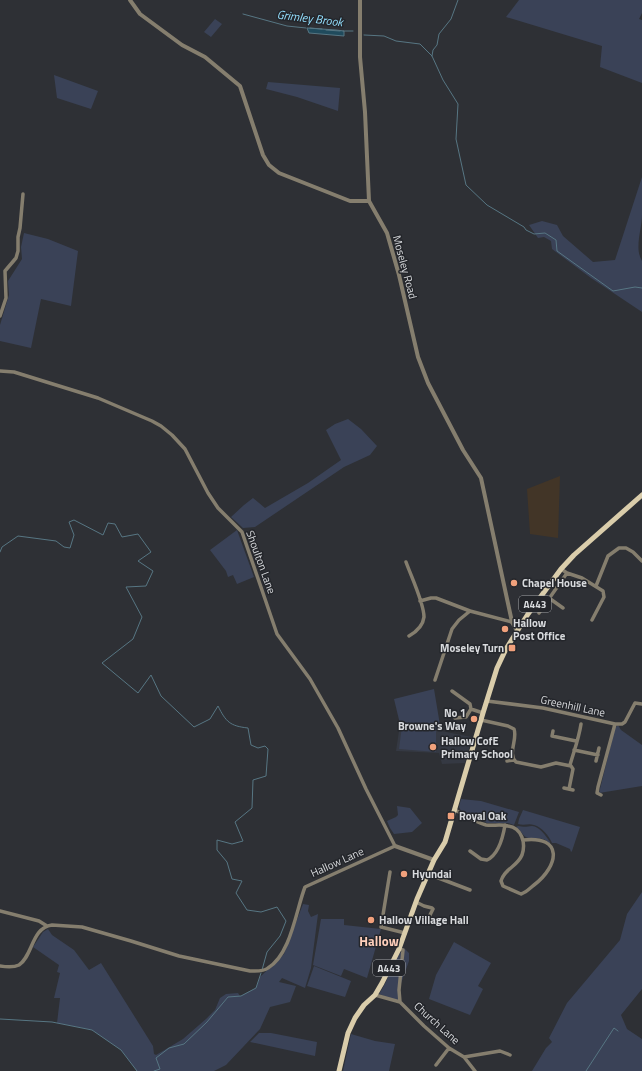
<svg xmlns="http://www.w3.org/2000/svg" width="642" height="1071" font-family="'Titillium Web',sans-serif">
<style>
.commercial{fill:#423527}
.built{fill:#353943}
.green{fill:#3a4257}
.water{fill:#204b5d;stroke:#577683}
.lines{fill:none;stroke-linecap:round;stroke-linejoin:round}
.stream{stroke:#577683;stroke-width:1}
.minor{stroke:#857e6e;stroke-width:3.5}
.tertiary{stroke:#857e6e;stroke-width:4}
.primary{stroke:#dacdab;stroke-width:5}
.poi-dot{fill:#f1a17c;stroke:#24262b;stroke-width:1.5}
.labels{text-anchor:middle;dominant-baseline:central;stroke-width:3;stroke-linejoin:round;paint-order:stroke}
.shield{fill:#24262b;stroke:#a2a4a8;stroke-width:1}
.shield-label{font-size:10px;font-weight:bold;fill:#d8dadd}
.street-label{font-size:11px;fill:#d8dadd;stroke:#24262b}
.poi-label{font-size:11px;font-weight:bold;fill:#d8dadd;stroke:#24262b;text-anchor:start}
.water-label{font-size:12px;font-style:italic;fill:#92ddfc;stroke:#24262b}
.quarter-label{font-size:13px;font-weight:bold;fill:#fecfbb;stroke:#24262b}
</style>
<rect width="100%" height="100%" fill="#2e3035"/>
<path class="commercial" d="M 560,476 L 558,538 L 530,534 L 527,489 Z"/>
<path class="built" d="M 400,724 L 441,731 L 472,737 L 465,763 L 442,764 L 439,753 L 396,751 Z"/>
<path class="green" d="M 519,0 L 642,0 L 642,13 L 639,19 L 642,20 L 642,83 L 600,67 L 602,46 L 506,17 Z
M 215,19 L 222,24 L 211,37 L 204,32 Z
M 54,75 L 98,91 L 91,109 L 57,98 Z
M 268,82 L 340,88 L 338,111 L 297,97 L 266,89 Z
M 642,177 C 642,190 642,202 642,215 C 642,229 634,248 642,261 L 642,312 L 591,278 L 552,249 L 551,241 L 544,237 L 538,238 L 529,225 L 542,221 L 557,225 L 563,236 L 593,262 L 615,260 Z
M 24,233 L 48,239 L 78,251 L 71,306 L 41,299 L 31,348 L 0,341 L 0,325 L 9,295 L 8,281 L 22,259 L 21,247 Z
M 348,419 L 361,429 L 377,446 L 370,455 L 344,467 L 255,527 L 243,528 L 231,517 L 244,505 L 253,498 L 265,508 L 308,483 L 341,460 L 326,430 L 335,424 Z
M 237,530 L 254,577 L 237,584 L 233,575 L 228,577 L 226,571 L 210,550 Z
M 434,689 L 441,731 L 400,724 L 394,699 Z
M 618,725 L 621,730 L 642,745 L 642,786 L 599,793 L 615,728 Z
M 402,726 L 436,731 L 436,752 L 399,749 Z
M 461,799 L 481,801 L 519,812 L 514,825 L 508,823 L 487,823 L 461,811 L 459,807 Z
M 397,806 L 410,808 L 422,823 L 412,832 L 394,834 L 390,828 L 387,821 L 396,817 L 398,815 Z
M 523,810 L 580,827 L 572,851 L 571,852 L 570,849 L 556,843 L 552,843 C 549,836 542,827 534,825 C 528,823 525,826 518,824 L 519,819 Z
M 518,826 C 523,827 526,827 532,826 C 539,826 546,836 550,842 L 550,844 C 543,836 537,839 528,838 C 523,837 521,830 516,827 Z
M 642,892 L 642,989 L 621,1015 L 627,1029 L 642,1039 L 642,1071 L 532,1071 L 546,1048 L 552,1042 L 549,1038 L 567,1003 L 620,940 L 627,914 Z
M 303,904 L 309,905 L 308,911 L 311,917 L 318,914 L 311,968 L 305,988 L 282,978 L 279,982 L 296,986 L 290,1002 L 270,1007 L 260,1029 L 226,1065 L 214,1071 L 137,1071 L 121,1050 L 92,1030 L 57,1023 L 60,998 L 54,998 L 60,973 L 57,972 L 59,965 L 33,947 L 43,932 L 48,929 L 52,935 L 74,950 L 89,970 L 101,963 L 153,1046 L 154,1054 L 156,1055 L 183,1039 L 206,1019 L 215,1010 L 220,998 L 226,994 L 238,993 L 240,996 L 256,988 L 260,977 L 284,954 Z
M 321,919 L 344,919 L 344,925 L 381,929 L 367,978 L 344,969 L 341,976 L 313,965 Z
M 454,942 L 491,963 L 478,986 L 483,989 L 470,1015 L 429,999 L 436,975 Z
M 404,948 L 409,953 L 409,961 L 399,989 L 400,1002 L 379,994 C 389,980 392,961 404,948 Z
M 314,966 L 351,981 L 345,997 L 307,986 Z
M 259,1033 L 271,1033 L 317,1042 L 315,1056 L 250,1042 Z
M 351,1034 L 375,1041 L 395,1044 L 389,1071 L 343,1071 Z"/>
<path class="water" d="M 307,28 L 336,30 L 344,31 L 344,36 L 309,33 Z"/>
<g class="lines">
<path class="stream" d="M 243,14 L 287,26 L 306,28
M 310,28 L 322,29
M 326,30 L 340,31
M 343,31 L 353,31
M 364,35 L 384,36 L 396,41 L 420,44 L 432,56 L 443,80 L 458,104 L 456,139 L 466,185 L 487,205 L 524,227 L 526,230 L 534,234 L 545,233 L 556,240 L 557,251 L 613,291 L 635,287 L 642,288
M 432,56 L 433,50 L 437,45 L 439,34 L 451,19 L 458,0
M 0,552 L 2,547 L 18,536 L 56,541 L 64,547 L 70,548 L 74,535 L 69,522 L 74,520 L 103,535 L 108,523 L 115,524 L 122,537 L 138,534 L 151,552 L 138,561 L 153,571 L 146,586 L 126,587 L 142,617 L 133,639 L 102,663 L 138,693 L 151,675 L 161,696 L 194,727 L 210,719 L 218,706 C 226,722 230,726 248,728 L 251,745 L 258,748 L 265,746 L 268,749 L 266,776 L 253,780 L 252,808 L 235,822 L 243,841 L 232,844 L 217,840 L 217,850 L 227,862 L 232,879 L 242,881 L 236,893 L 247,910 L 261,912 L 277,907 L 286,921 L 280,936 L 267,952 L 262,970
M 0,1019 L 52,1022 L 92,1030 L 121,1050 L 137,1071
M 154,1071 L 160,1069 L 156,1058 L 169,1048 L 184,1044 L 207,1022 L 228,997 L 241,996 L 256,988 L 261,973
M 586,1071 L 614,1028 L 618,1031"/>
<path class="minor" d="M 0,316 L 6,298 L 5,271 L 16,258 L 18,251 L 18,237 L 20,228 L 23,194
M 0,371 L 14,372 L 98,398 L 152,421 L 161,426 L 172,435 L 185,449 L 208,493 L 218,508 L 242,532 L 277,634 L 310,679 L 338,728 L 366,789 L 395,846 L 305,887 C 296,910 291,954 268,968 C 263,972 256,971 250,971 L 179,956 L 131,941 L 82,927 L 52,925 C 31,928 33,956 19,965 C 13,968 6,967 0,966
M 406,562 C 411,576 424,603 424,617 C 423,626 416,632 409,636
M 567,573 L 582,578 L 603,591 L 604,597 L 592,620
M 596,586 L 608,556 L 619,548 L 626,548 L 633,552 L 642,561
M 549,598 L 563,608
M 420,601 L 431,598 L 436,598 L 470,611
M 539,613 L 567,573 L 561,569
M 435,680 L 452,629 L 459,620 L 470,611 L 512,622
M 452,691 L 470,704 L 471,709 L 483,713
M 487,701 L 543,708 L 615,724 L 622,724 L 625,722 L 635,703 L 642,704
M 455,718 L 466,717 L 471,709
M 481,720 L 508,726 L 514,729 C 518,740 507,753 516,762 L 541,767 L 556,763 L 571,766 L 573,769 L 569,789
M 553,731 L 552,736 L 576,741
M 574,750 L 598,755
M 507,761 L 514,760
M 596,761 L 599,748
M 570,765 C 574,751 579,738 581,724
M 564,788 L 573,790
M 601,795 L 597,793 L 598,787 L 615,724
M 455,810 C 465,815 475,822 486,825 C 493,826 501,824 508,826 C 522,828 526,843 522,855 C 517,867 504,869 501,881 L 503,886 L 521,894 C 527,892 530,888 534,885 C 559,866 564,835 523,840
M 470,851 L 481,859 L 487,860 C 498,855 503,837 505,825
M 390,872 L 381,927 L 405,933
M 428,874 L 470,890
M 416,902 L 424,906 L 432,908 L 433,909 L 426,923
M 0,911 L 39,921 L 47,926
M 399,949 L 403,950 L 399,990 L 400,1002
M 375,995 L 400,1002 L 424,1026 L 449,1048 L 464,1057 L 500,1051 L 510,1055
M 464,1057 L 475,1071
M 436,1065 L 449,1048"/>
<path class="tertiary" d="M 130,0 L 140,14 L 182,45 L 205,57 L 240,86 L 263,155 L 269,165 L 279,173 L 350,201 L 369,201
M 360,0 L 360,57 L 365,112 L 369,201 L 387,233 L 399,275 L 418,357 L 428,383 L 463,450 L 481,478 L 512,622 L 517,631
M 395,846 L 434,860"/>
<path class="primary" d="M 339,1071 L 348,1033 L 355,1018 L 364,1005 L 375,995 L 382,983 L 399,949 L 417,899 L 434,860 L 445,842 L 483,713 L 497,668 L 506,649 L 528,614 L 561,569 L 574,555 L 642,495"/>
</g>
<g class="poi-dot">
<circle cx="514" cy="583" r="4"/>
<circle cx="505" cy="629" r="4"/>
<rect x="508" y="644" width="8" height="8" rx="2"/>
<circle cx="474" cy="719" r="4"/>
<circle cx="433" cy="747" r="4"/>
<rect x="447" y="812" width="8" height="8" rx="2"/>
<circle cx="404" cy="874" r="4"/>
<circle cx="371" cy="920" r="4"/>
</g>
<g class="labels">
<g class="shield">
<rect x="519" y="596" width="32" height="16" rx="3"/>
<rect x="373" y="960" width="32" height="16" rx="3"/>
</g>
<g class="shield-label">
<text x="535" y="604">A443</text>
<text x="389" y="968">A443</text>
</g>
<g class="street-label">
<text transform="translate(405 267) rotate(75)">Moseley Road</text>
<text transform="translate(261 562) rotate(70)">Shoulton Lane</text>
<text transform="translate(573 706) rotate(12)">Greenhill Lane</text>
<text transform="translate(337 862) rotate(-24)">Hallow Lane</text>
<text transform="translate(437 1023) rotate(42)">Church Lane</text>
</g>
<g class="poi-label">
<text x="522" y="583">Chapel House</text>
<text x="513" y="623">Hallow<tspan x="513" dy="13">Post Office</tspan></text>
<text x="504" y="648" text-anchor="end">Moseley Turn</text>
<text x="466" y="713" text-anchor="end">No 1<tspan x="466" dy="13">Browne's Way</tspan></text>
<text x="441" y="741">Hallow CofE<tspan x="441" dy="13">Primary School</tspan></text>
<text x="459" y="816">Royal Oak</text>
<text x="412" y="874">Hyundai</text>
<text x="379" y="920">Hallow Village Hall</text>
</g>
<g class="water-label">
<text transform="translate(310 18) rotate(7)">Grimley Brook</text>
</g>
<g class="quarter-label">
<text x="379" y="941">Hallow</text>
</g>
</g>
</svg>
